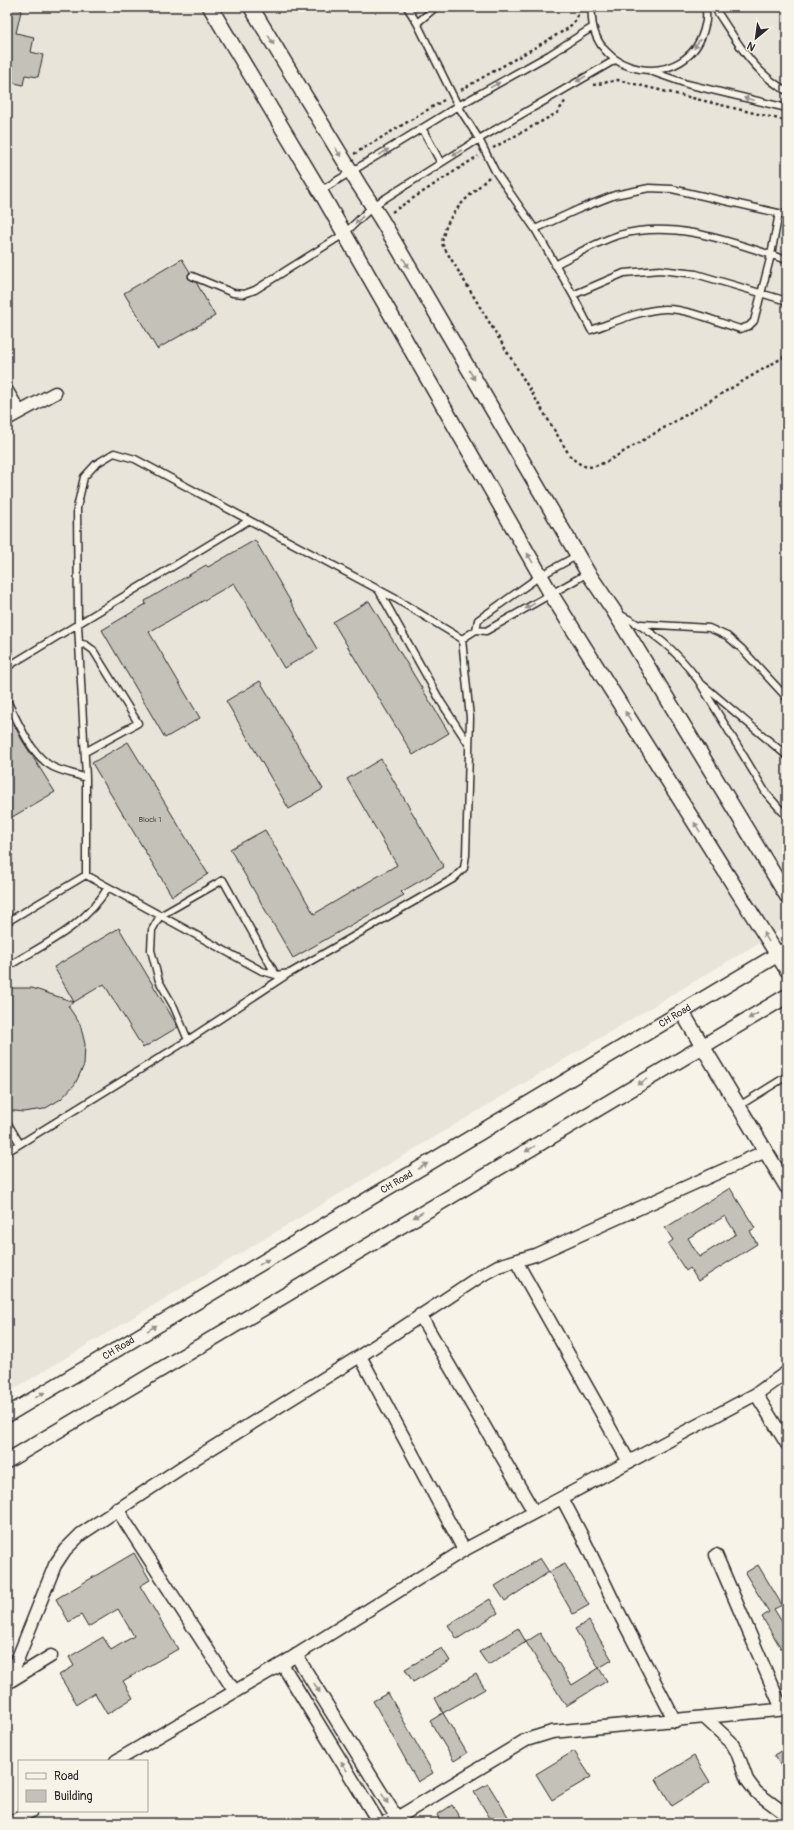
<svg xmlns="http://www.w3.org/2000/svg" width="794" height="1830" font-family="Pangolin,sans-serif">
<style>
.built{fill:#e8e4da}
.building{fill:#c4c1b9;stroke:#2b2b2b;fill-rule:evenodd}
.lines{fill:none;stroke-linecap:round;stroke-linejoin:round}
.service-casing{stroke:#2b2b2b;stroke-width:9}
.minor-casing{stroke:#2b2b2b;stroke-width:15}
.tertiary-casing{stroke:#2b2b2b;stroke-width:17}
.path{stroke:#2b2b2b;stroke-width:2.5;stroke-dasharray:3 3;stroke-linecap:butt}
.service{stroke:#f7f3e8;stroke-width:6}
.minor{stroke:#f7f3e8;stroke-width:12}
.tertiary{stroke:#f7f3e8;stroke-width:14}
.oneway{fill:#918f8a}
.labels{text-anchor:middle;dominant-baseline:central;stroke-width:3.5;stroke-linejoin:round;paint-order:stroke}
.number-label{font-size:8px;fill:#51504e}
.street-label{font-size:10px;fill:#2b2b2b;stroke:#f7f3e8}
</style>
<rect width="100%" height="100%" fill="#f7f3e8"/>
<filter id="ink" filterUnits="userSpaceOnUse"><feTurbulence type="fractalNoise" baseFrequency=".025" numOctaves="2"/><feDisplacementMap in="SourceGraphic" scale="8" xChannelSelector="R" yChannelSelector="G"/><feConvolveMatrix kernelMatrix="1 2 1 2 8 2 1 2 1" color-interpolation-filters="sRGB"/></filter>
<g filter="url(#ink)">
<path class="built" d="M 7,7 L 787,7 L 787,926 L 7,1393 Z"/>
<path class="building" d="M 7,7 L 22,7 L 16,33 L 34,37 L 31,52 L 43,55 L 38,77 L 25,75 L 23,85 L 7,81 Z
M 182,259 L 190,272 L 188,275 L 188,278 L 196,282 L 215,316 L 157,349 L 124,293 Z
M 255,540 L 318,649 L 284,668 L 234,583 L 149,632 L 200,718 L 165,738 L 102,630 L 146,604 L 145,601 L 206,565 L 208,567 Z
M 369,601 L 449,733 L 413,755 L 333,622 Z
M 260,681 L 323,789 L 289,809 L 226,701 Z
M 7,711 L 22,740 L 55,792 L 7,820 Z
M 128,742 L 208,874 L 172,896 L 92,763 Z
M 381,759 L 444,867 L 401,892 L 404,895 L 293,958 L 230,849 L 265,830 L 314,914 L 397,865 L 347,779 Z
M 119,928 L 178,1027 L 143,1048 L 104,984 L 74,1002 L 54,967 Z
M 11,988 L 32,988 L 74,1002 L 68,1006 L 80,1024 L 85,1044 L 84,1065 L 75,1084 L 61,1099 L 44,1109 L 23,1112 L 7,1110 L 7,990 Z
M 730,1188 L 755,1228 L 750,1231 L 757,1244 L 698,1281 L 690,1268 L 686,1271 L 668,1244 L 673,1240 L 665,1228 ZM 725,1216 L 736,1234 L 699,1257 L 688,1238 Z
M 134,1553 L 150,1580 L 140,1586 L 178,1649 L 123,1681 L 133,1698 L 107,1714 L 95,1693 L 77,1704 L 59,1675 L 74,1666 L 69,1657 L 103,1637 L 111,1650 L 134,1636 L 118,1609 L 88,1627 L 81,1615 L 69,1622 L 56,1599 Z
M 540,1558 L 549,1572 L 505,1601 L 495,1586 Z
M 565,1564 L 589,1605 L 573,1614 L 549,1572 Z
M 758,1565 L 782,1605 L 774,1609 L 787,1630 L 787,1658 L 762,1617 L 769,1612 L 745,1573 Z
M 490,1599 L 498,1613 L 457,1639 L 448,1625 Z
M 589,1621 L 612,1660 L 599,1668 L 575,1629 Z
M 518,1628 L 526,1642 L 488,1665 L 479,1652 Z
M 540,1633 L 572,1685 L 599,1668 L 607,1681 L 566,1706 L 526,1642 Z
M 442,1648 L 450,1661 L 413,1682 L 405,1669 Z
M 476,1674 L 485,1689 L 443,1713 L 435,1698 Z
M 388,1693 L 433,1773 L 418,1782 L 373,1701 Z
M 443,1713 L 467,1753 L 454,1761 L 430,1721 Z
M 787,1747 L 787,1776 L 774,1755 Z
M 574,1751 L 591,1777 L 552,1800 L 536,1774 Z
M 694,1756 L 710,1782 L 672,1806 L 656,1779 Z
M 488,1784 L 512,1823 L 493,1823 L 474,1792 Z
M 452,1805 L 463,1823 L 442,1823 L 437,1815 Z"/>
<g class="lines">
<g class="service-casing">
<path id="service" d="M 407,7 L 417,23 L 458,106 L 479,139 L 495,171 L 535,229 L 573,295 L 591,330 C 615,322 640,310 665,309 C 685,308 720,323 740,329 L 749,326 L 754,321 L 771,255 L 779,213
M 592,7 C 586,80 691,94 705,25 C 707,20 706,13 706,7
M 714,7 C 735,38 753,73 787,91
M 417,23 L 436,7
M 650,71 L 687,84 L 787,108
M 422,128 L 441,163
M 320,191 L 458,106 L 549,55 L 593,27
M 535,229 L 579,209 L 615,195 L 649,188 L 672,189 L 787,215
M 555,265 C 576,254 597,242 619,235 C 676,219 734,243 787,260
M 192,276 L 233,293 L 244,294 L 255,290 L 344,234 L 373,206 L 479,139 L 615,60
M 573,295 L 624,273 L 660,270 L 696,274 L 787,301
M 378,589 L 441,702 L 469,745
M 619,614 C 653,631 676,650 698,680 L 766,793 L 787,817
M 641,624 L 709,628 L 727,636 L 742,649 L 787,698
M 476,630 L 478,620 L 540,576 L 578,555
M 79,643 L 86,645 L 93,650 L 138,723 L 85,752
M 7,667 L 248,521
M 703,685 L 787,756
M 7,701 C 19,722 30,755 53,767 C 63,772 76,774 86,778
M 86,875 L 86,778 L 78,624 L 77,508 L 84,477 L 96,464 L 114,453 L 135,459 L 396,599 L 462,639
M 7,922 L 86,875 L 262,971 L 276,975 L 290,973 L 453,879 L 464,868 L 466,855 L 470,718 L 462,639 L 476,630 L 486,631 L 588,573
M 7,967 C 44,944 86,926 108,887
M 188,1040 L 174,1007 L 159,981 L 151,950 L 152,930 L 160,916 L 223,880 L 276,975
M 739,1106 L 787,1076
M 7,1122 L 20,1144
M 7,1152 L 188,1040 L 288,974"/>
</g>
<g class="minor-casing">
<path id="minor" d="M 7,391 L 19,411
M 7,419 L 55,393
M 516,1261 L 629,1462
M 420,1315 L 534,1512
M 360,1356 L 464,1550
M 756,1394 L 787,1444
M 562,1498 L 584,1540 L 617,1609 L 675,1721
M 117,1509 L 235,1692
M 716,1555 L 782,1709
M 296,1655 L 400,1823
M 282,1664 L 379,1823
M 7,1683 L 51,1656
M 8,1683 L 55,1565 L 65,1550 L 81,1534 L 196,1458 L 360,1356 L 482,1275 L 498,1266 L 535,1255 L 766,1151
M 704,1717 L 731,1742 L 737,1752 L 747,1780 L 756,1792 L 787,1815
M 116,1761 L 282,1664 L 464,1550 L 756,1394 L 787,1372
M 10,1823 L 31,1811
M 382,1823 L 397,1818 L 526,1740 L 552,1732 L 787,1709"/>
</g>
<g class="tertiary-casing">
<g id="tertiary">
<path d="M 210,7 L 320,191 L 551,594 L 787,970"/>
<path d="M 251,7 L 359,185 L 381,219 L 588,573 L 614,611 L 787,896"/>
<path d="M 682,1012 L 787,1187"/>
<path id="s1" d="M 7,1415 L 787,949"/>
<path d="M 7,1461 L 787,996"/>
</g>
</g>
<path class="path" d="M 593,85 L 618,80 L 787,121
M 461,90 L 567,29 L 576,20 L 581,7
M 493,148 L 557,113 L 566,100
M 354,154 L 444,100
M 489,177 C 468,198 445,213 442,244 L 570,456 C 585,470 590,469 608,461 L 787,355
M 392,212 L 478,156"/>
<use href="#service" class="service"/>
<use href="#minor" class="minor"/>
<use href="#tertiary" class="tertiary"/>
</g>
<defs><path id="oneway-solid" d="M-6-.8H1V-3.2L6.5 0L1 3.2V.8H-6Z"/></defs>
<g class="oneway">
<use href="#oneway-solid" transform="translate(271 40) rotate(59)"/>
<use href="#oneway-solid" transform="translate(697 44) rotate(123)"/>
<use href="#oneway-solid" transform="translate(581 79) rotate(150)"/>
<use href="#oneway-solid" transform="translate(495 85) rotate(-29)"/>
<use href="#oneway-solid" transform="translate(749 99) rotate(-166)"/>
<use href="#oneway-solid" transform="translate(338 152) rotate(59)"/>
<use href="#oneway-solid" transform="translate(384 152) rotate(-32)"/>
<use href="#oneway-solid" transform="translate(457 153) rotate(147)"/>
<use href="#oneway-solid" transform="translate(359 220) rotate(136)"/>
<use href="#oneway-solid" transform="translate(406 263) rotate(60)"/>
<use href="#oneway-solid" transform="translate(472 375) rotate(60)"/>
<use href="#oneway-solid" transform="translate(530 558) rotate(-120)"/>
<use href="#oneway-solid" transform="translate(530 606) rotate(151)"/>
<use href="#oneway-solid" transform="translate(628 716) rotate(-122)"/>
<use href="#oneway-solid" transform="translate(697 827) rotate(-122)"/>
<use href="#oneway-solid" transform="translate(766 937) rotate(-122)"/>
<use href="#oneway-solid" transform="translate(753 1016) rotate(150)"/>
<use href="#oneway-solid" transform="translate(642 1082) rotate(149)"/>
<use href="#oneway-solid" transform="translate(530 1149) rotate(149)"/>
<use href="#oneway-solid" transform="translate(423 1166) rotate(-31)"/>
<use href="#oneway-solid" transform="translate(418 1215) rotate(149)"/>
<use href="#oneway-solid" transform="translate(264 1262) rotate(-31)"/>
<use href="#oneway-solid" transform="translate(152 1328) rotate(-31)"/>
<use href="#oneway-solid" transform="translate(40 1395) rotate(-31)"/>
<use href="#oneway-solid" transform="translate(317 1688) rotate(58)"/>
<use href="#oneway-solid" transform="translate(344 1766) rotate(-121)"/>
<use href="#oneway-solid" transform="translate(385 1799) rotate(58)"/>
</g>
</g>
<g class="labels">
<g class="number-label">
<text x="150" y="819">Block 1</text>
</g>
<g class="street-label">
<text stroke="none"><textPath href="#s1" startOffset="778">CH Road</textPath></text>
<text stroke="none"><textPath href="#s1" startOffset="454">CH Road</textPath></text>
<text stroke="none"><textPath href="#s1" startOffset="130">CH Road</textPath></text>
</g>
</g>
<rect width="794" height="1830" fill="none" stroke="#f7f3e8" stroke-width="24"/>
<rect x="12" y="12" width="770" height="1806" fill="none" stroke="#2b2b2b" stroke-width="1.5" filter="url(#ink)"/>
<rect x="18" y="1760" width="130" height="52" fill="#f7f3e8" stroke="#a5a39c"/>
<rect x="26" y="1773" width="20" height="6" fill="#f7f3e8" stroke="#a5a39c"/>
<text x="54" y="1780" font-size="12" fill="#2b2b2b">Road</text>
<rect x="26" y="1790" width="20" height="12" fill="#c4c1b9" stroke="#a5a39c"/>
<text x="54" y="1800" font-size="12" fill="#2b2b2b">Building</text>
<g transform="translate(756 38) rotate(209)" stroke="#f7f3e8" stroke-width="3" paint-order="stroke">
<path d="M0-3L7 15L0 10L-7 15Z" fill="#2b2b2b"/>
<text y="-6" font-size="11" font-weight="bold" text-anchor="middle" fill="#2b2b2b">N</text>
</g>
</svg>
